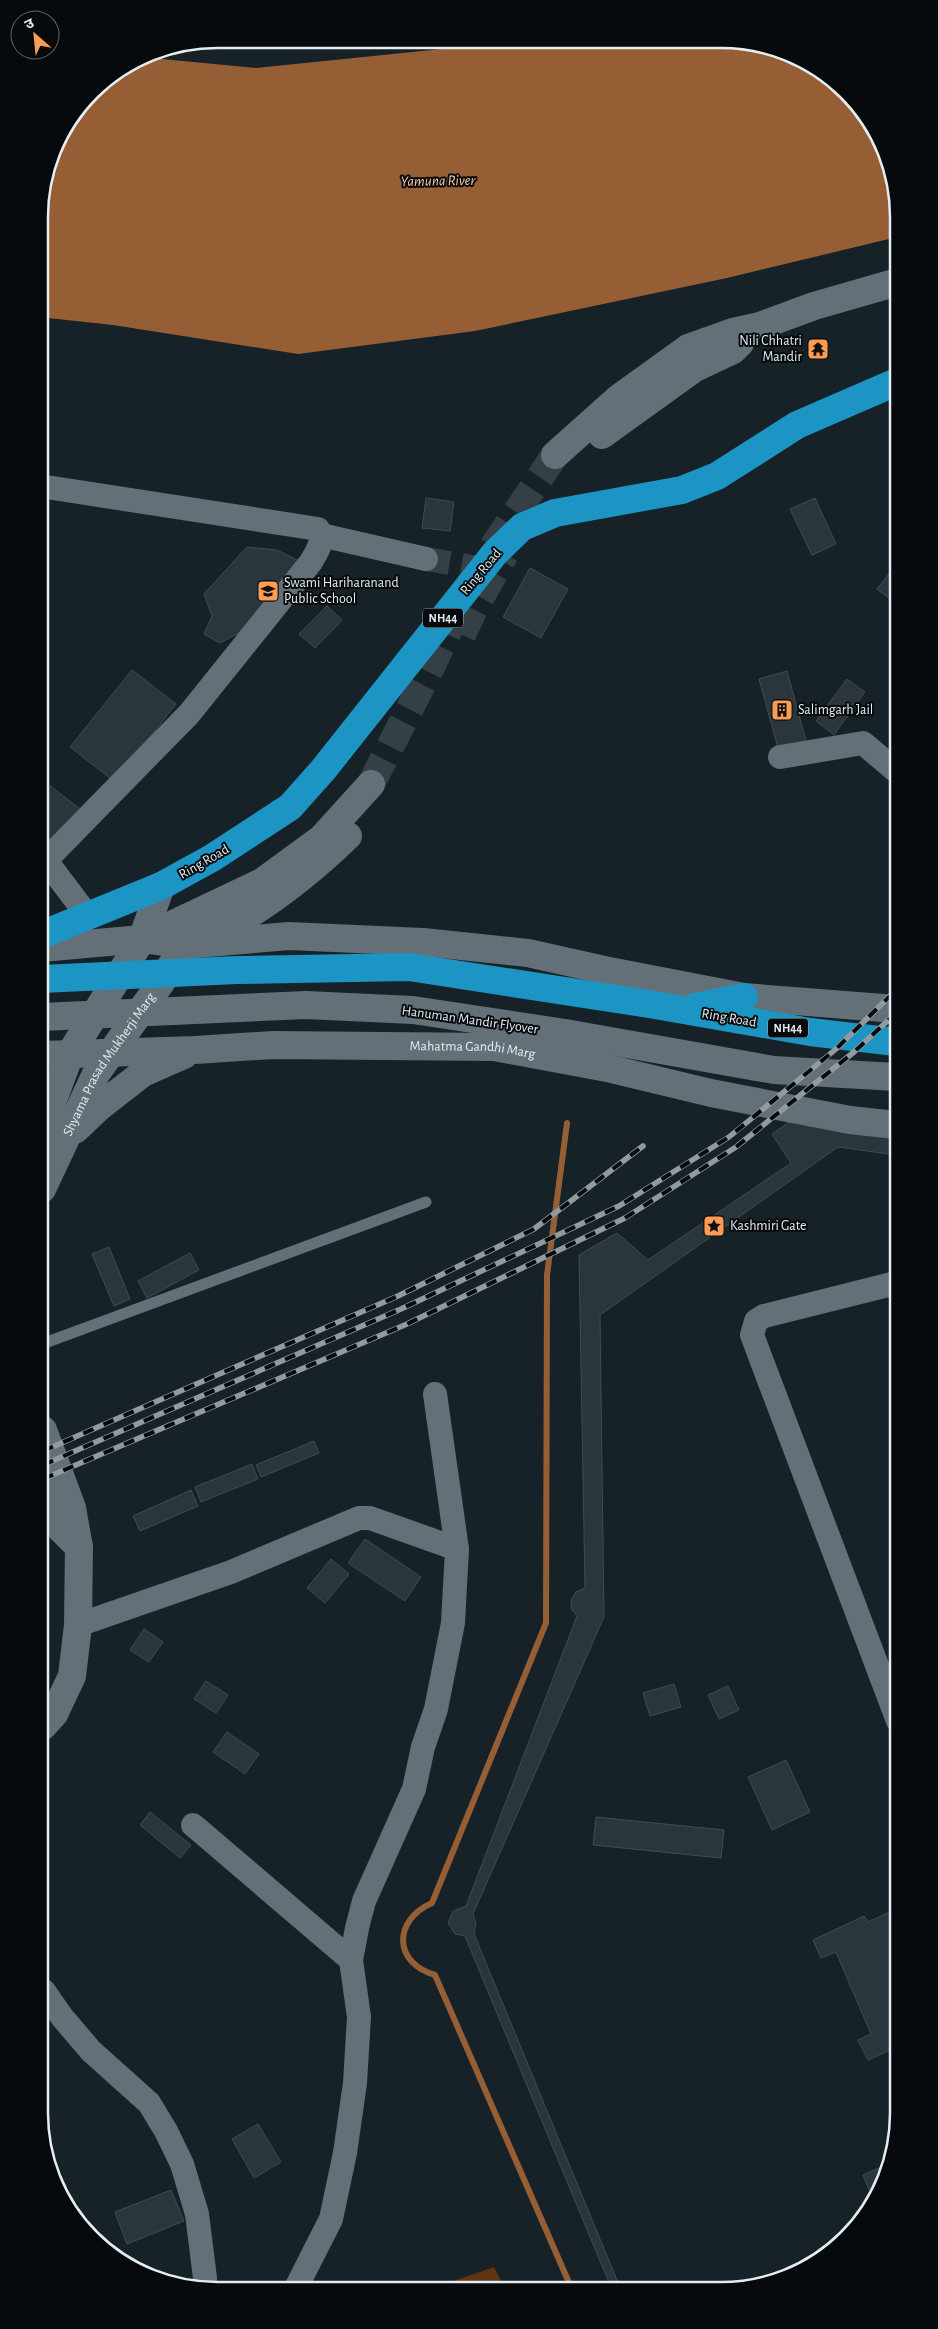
<svg xmlns="http://www.w3.org/2000/svg" width="938" height="2329" font-family="'Alegreya Sans','Noto Sans Devanagari',sans-serif">
<style>
.green{fill:#5f3410}
.water{fill:#965e35}
.lines{fill:none;stroke-linecap:round;stroke-linejoin:round}
.stream{stroke:#965e35;stroke-width:6}
.building{fill:#2a363c;stroke:#404c53}
.street-tunnel{stroke:#354046;stroke-width:24;stroke-dasharray:24 12;stroke-linecap:butt}
.secondary-tunnel{stroke:#354046;stroke-width:28;stroke-dasharray:28 14;stroke-linecap:butt}
.lane{stroke:#637078;stroke-width:11}
.street{stroke:#637078;stroke-width:24}
.secondary{stroke:#637078;stroke-width:28}
.highway{stroke:#1c95c4;stroke-width:28}
.rail-casing{stroke:#919a9f;stroke-width:5.5}
.rail{stroke:#060a0d;stroke-width:4;stroke-dasharray:11;stroke-linecap:butt}
.labels{text-anchor:middle;dominant-baseline:central;stroke-width:4;stroke-linejoin:round;paint-order:stroke}
.shield{fill:#060a0d;stroke:#a2a9ad;stroke-width:1}
.shield-label{font-size:12px;font-weight:bold;fill:#e5edf1}
.poi-label{font-size:14px;fill:#e5edf1;stroke:#060a0d;text-anchor:start}
.street-label{font-size:14px;fill:#e5edf1;stroke:#060a0d}
.water-label{font-size:15px;font-style:italic;fill:#fdcaa8;stroke:#060a0d}
.rim{fill:none;stroke:#e5edf1;stroke-width:2.5}
</style>
<rect width="100%" height="100%" fill="#162228"/>
<path class="green" d="M 494,2267 L 503,2285 L 439,2286 Z"/>
<path class="water" d="M 521,41 L 756,42 L 801,57 L 847,90 L 893,170 L 893,238 L 727,278 L 475,331 L 298,354 L 113,325 L 39,317 L 39,204 L 57,138 L 99,83 L 141,57 L 256,68 Z"/>
<g class="lines">
<path class="stream" d="M 567,1123 L 547,1275 L 546,1623 L 432,1903 C 393,1920 393,1963 435,1975 L 570,2285"/>
</g>
<path class="building" d="M 426,498 L 454,502 L 450,531 L 422,528 Z
M 815,498 L 836,544 L 812,555 L 790,509 Z
M 247,547 L 277,550 L 301,562 L 239,633 L 220,643 L 204,634 L 212,616 L 204,594 Z
M 530,568 L 568,589 L 541,638 L 503,617 Z
M 892,570 L 894,572 L 895,603 L 877,589 Z
M 327,606 L 342,620 L 315,648 L 299,634 Z
M 132,670 L 176,704 L 115,782 L 70,747 Z
M 787,671 L 806,741 L 778,748 L 759,679 Z
M 847,679 L 865,692 L 834,735 L 816,721 Z
M 44,781 L 80,809 L 54,842 L 41,832 L 41,786 Z
M 789,1122 L 896,1138 L 896,1155 L 838,1147 L 600,1315 L 604,1617 L 473,1914 L 476,1924 L 474,1934 L 619,2285 L 610,2285 L 465,1936 L 455,1934 L 448,1923 L 453,1911 L 466,1906 L 577,1616 L 572,1610 L 571,1600 L 576,1592 L 585,1588 L 579,1255 L 617,1233 L 648,1260 L 791,1163 L 772,1134 Z
M 109,1247 L 130,1299 L 114,1306 L 92,1254 Z
M 190,1253 L 199,1270 L 147,1298 L 138,1281 Z
M 314,1441 L 319,1453 L 261,1477 L 256,1465 Z
M 252,1464 L 258,1479 L 201,1502 L 195,1487 Z
M 191,1490 L 198,1506 L 140,1531 L 133,1516 Z
M 365,1539 L 421,1577 L 405,1601 L 348,1563 Z
M 331,1559 L 349,1574 L 325,1603 L 307,1588 Z
M 144,1629 L 163,1642 L 149,1662 L 130,1650 Z
M 206,1681 L 228,1695 L 216,1713 L 194,1699 Z
M 674,1684 L 681,1707 L 650,1716 L 643,1693 Z
M 728,1686 L 739,1710 L 719,1719 L 708,1695 Z
M 227,1732 L 259,1754 L 245,1774 L 213,1752 Z
M 786,1760 L 810,1812 L 772,1830 L 748,1777 Z
M 150,1812 L 191,1845 L 180,1858 L 140,1825 Z
M 596,1817 L 724,1830 L 721,1858 L 593,1845 Z
M 898,1908 L 899,2046 L 868,2060 L 858,2040 L 871,2034 L 836,1952 L 821,1958 L 813,1940 L 864,1916 L 868,1922 Z
M 258,2124 L 281,2162 L 254,2178 L 232,2139 Z
M 890,2163 L 886,2181 L 882,2187 L 870,2192 L 863,2175 Z
M 171,2190 L 184,2221 L 127,2244 L 115,2212 Z"/>
<g class="lines">
<path class="street-tunnel" d="M 426,559 L 479,568"/>
<path class="secondary-tunnel" d="M 493,547 L 555,455
M 462,635 L 474,609 L 505,554
M 371,784 L 431,667 L 460,606"/>
<path class="lane" d="M 42,1344 L 426,1202"/>
<path class="street" d="M 40,486 L 318,529 C 325,541 317,551 311,562 L 189,714 L 47,859
M 321,535 L 426,559
M 780,757 L 863,743 L 895,770
M 41,854 L 87,915
M 896,1283 L 764,1316 L 756,1321 L 752,1335 L 898,1721
M 78,1625 L 231,1572 L 359,1518 L 370,1518 L 457,1549
M 193,1825 L 351,1960
M 44,1991 L 62,2017 L 91,2051 L 149,2103 L 166,2131 L 182,2164 L 197,2214 L 205,2278 L 204,2287
M 297,2286 L 331,2219 L 345,2153 L 355,2083 L 359,2017 L 351,1960 L 357,1928 L 364,1901 L 414,1789 L 423,1747 L 436,1709 L 453,1623 L 457,1549 L 435,1394"/>
<g class="secondary">
<path d="M 602,435 L 695,368 L 733,350 L 740,343"/>
<path d="M 555,455 L 620,397 L 688,348 L 733,332 L 760,326 L 814,306 L 894,283"/>
<path d="M 201,937 C 216,930 233,924 247,916 C 284,893 317,866 348,836"/>
<path d="M 142,939 L 262,882 L 322,838 L 371,784"/>
<path d="M 41,948 L 142,939 L 184,945 L 289,936 L 423,942 L 528,953 L 604,970 L 744,997 L 896,1009"/>
<path d="M 41,1017 L 306,1005 L 413,1010 L 565,1033 L 774,1070 L 896,1077"/>
<path id="s1" d="M 42,1055 L 195,1050 L 273,1045 L 494,1047 L 607,1068 L 711,1093 L 850,1120 L 896,1125"/>
<path d="M 76,1129 L 98,1108 L 143,1073 L 184,1055"/>
<path d="M 42,1130 L 70,1054 L 142,939 L 161,886"/>
<path id="s2" d="M 42,1189 L 96,1074 L 160,984 L 178,955"/>
<path d="M 43,1430 L 72,1508 L 79,1547 L 78,1625 L 72,1676 L 54,1714 L 43,1726"/>
<path d="M 43,1497 L 54,1522 L 79,1547"/>
</g>
<path class="highway" d="M 41,935 L 161,886 L 212,858 L 290,807 L 323,770 L 495,553 L 522,527 L 555,513 L 682,490 L 717,476 L 797,425 L 894,383
M 41,979 L 237,970 L 409,967 L 649,1004 L 810,1032 L 896,1042
M 695,1007 L 744,997"/>
<g class="rail-casing">
<path id="rail" d="M 43,1451 L 398,1296 L 534,1229 L 643,1146
M 43,1465 L 401,1309 L 619,1206 L 729,1137 L 836,1049 L 896,990
M 43,1479 L 407,1324 L 625,1218 L 736,1147 L 854,1052 L 896,1013"/>
</g>
<use href="#rail" class="rail"/>
</g>
<defs>
<g id="temple-square" transform="scale(1.125)"><rect x="-9" y="-9" width="18" height="18" rx="4" fill="#fd9d54" stroke="#060a0d"/><path d="M0-6L5-2H3V0L6.5 2.5H4V6H1.5V3h-3V6H-4V2.5H-6.5L-3 0V-2H-5Z" fill="#111"/></g>
<g id="school-square" transform="scale(1.125)"><rect x="-9" y="-9" width="18" height="18" rx="4" fill="#fd9d54" stroke="#060a0d"/><path d="M0-5L7-2L0 1L-7-2ZM-4 1L0 2.5L4 1V4Q0 6-4 4Z" fill="#111"/></g>
<g id="building-square" transform="scale(1.125)"><rect x="-9" y="-9" width="18" height="18" rx="4" fill="#fd9d54" stroke="#060a0d"/><path d="M-4-6H4V6H1V3H-1V6H-4ZM-2.5-4.3h1.7v1.8h-1.7ZM.8-4.3h1.7v1.8H.8ZM-2.5-1h1.7V.8h-1.7ZM.8-1h1.7V.8H.8Z" fill="#111"/></g>
<g id="sight-square" transform="scale(1.125)"><rect x="-9" y="-9" width="18" height="18" rx="4" fill="#fd9d54" stroke="#060a0d"/><path d="M0-6L1.8-2.2L6-1.7L2.9 1.2L3.7 5.4L0 3.3L-3.7 5.4L-2.9 1.2L-6-1.7L-1.8-2.2Z" fill="#111"/></g>
</defs>
<g fill-rule="evenodd">
<use href="#temple-square" x="818" y="349"/>
<use href="#school-square" x="268" y="591"/>
<use href="#building-square" x="782" y="710"/>
<use href="#sight-square" x="714" y="1226"/>
</g>
<g class="labels">
<g class="shield">
<rect x="423" y="608.5" width="40" height="19" rx="4"/>
<rect x="768" y="1018.5" width="40" height="19" rx="4"/>
</g>
<g class="shield-label">
<text x="443" y="618">NH44</text>
<text x="788" y="1028">NH44</text>
</g>
<g class="poi-label">
<text x="802" y="341" text-anchor="end">Nili Chhatri<tspan x="802" dy="16">Mandir</tspan></text>
<text x="284" y="583">Swami Hariharanand<tspan x="284" dy="16">Public School</tspan></text>
<text x="798" y="710">Salimgarh Jail</text>
<text x="730" y="1226">Kashmiri Gate</text>
</g>
<g class="street-label">
<text transform="translate(481 572) rotate(-50)">Ring Road</text>
<text transform="translate(204 862) rotate(-30)">Ring Road</text>
<text transform="translate(729 1018) rotate(10)">Ring Road</text>
<text transform="translate(470 1020) rotate(8)">Hanuman Mandir Flyover</text>
<text stroke="none"><textPath href="#s1" startOffset="431">Mahatma Gandhi Marg</textPath></text>
<text stroke="none"><textPath href="#s2" startOffset="142">Shyama Prasad Mukherji Marg</textPath></text>
</g>
<g class="water-label">
<text transform="translate(438 181) rotate(-1)">Yamuna River</text>
</g>
</g>
<path d="M0 0H938V2329H0ZM217 48H721A169 169 0 0 1 890 217V2113A169 169 0 0 1 721 2282H217A169 169 0 0 1 48 2113V217A169 169 0 0 1 217 48Z" fill="#060a0d" fill-rule="evenodd"/>
<path class="rim" d="M217 48H721A169 169 0 0 1 890 217V2113A169 169 0 0 1 721 2282H217A169 169 0 0 1 48 2113V217A169 169 0 0 1 217 48Z"/>
<g transform="translate(35 35) rotate(333)"><circle r="24" fill="#060a0d" stroke="#5f6568"/>
<path d="M0-4L9 19L0 12L-9 19Z" fill="#fd9d54"/>
<text y="-8" font-size="14" font-weight="bold" text-anchor="middle" fill="#e5edf1">उ</text>
</g>
</svg>
